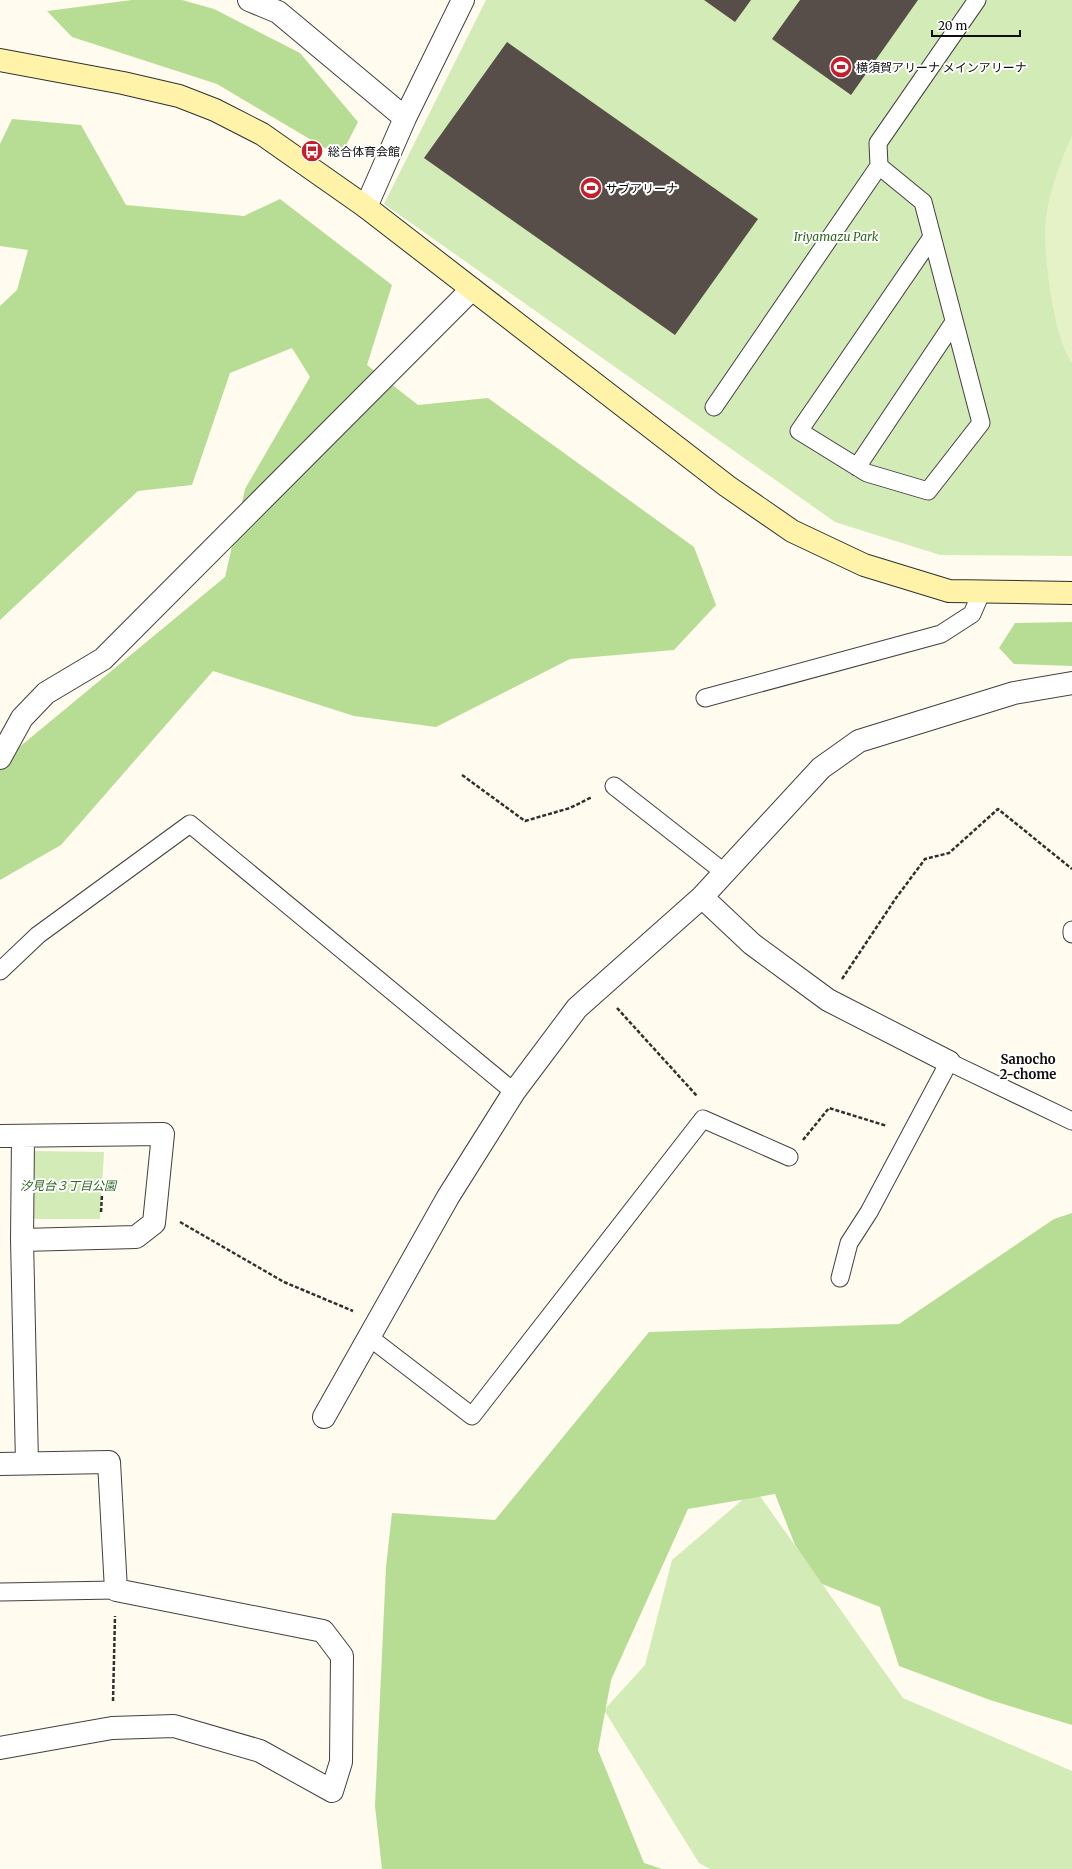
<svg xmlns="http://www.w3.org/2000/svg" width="1072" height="1869" font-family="Merriweather,'Noto Sans JP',serif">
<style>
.green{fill:#d3ebb6}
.forest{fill:#b7dd95}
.pitch{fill:#e5f2c8}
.building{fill:#574e49}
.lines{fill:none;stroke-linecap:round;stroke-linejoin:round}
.lane-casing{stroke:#414141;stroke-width:19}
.street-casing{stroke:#414141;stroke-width:24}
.secondary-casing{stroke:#303030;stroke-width:24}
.path{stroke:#303030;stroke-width:2.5;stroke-dasharray:4 2;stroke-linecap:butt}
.lane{stroke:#fff;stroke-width:17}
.street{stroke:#fff;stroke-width:22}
.secondary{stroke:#fff3a9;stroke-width:22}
.labels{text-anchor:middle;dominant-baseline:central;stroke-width:4;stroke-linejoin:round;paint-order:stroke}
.poi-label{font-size:12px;fill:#0e0e0e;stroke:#fff;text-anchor:start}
.park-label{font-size:12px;font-style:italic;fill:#2e681b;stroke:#fff}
.neighbourhood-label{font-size:13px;font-weight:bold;fill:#0e0e0e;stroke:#fff}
</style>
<rect width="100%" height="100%" fill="#fffbee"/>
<path class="green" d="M 486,0 L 1072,0 L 1072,556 L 940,555 L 835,522 L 384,204 Z
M 32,1151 L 104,1152 L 100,1219 L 31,1219 Z
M 755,1489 L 903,1698 L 1072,1771 L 1072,1869 L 710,1869 L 699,1863 L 604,1710 L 645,1665 L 672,1560 Z"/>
<path class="forest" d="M 132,0 L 182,0 L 214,9 L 300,53 L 358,122 L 340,157 L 217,84 L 72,37 L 47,11 Z
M 12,119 L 81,125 L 126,205 L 244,216 L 280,199 L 392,285 L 367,365 L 418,405 L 488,398 L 694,547 L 716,605 L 674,650 L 570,659 L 436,727 L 354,716 L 213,671 L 61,845 L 0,880 L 0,763 L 225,577 L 245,489 L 310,377 L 292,348 L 230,373 L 192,485 L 138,491 L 0,620 L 0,306 L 17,290 L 28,250 L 0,246 L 0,144 Z
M 1072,622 L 1072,666 L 1014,664 L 999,648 L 1015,623 Z
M 1072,1213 L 1072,1725 L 990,1700 L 899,1666 L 880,1607 L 822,1584 L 795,1545 L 775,1494 L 688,1509 L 611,1680 L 598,1750 L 644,1863 L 662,1869 L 382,1869 L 375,1806 L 386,1567 L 392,1513 L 495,1520 L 649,1332 L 899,1324 L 1054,1219 Z"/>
<path class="pitch" d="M 1072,135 L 1072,363 C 1053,338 1042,248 1046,217 C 1050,188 1061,161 1072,135 Z"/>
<path class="building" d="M 704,0 L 751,0 L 735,22 Z
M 800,0 L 918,0 L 851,95 L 772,39 Z
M 507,42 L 758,219 L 675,335 L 424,158 Z"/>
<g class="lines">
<g class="lane-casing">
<path id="lane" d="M 879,166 L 923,202 L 981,423 L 928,491 L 867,473 L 799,431 L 932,237
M 714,407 L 879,166 L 878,143 L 977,0
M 857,467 L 954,322
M 705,698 L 941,634 L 972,614 L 982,591
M 614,786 L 725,873
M 1072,930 L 1072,934
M 0,971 L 38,935 L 190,824 L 514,1092
M 840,1278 L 849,1243 L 869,1212 L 949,1062 L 1072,1121
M 369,1337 L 472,1416 L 703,1119 L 789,1157
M 0,1592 L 116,1590"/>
</g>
<g class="street-casing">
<path id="street" d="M 249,0 L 278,12 L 405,118
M 366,207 L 405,118 L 463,0
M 0,758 L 22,718 L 46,693 L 103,659 L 472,289
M 702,897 L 752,944 L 828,1000 L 949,1062
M 0,1136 L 163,1134 L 154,1223 L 136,1237 L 22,1240
M 23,1136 L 22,1240 L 27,1463
M 324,1417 L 448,1197 L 514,1092 L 577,1008 L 702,897 L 821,768 L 859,741 L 1014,693 L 1072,683
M 0,1464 L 109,1462 L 116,1590 L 323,1631 L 342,1656 L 341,1762 L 332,1791 L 260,1751 L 174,1726 L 112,1728 L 0,1748"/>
</g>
<g class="secondary-casing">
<path id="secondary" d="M 0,60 L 123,83 L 179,96 L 215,110 L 262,134 L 366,207 L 727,486 L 792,531 L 864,565 L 949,591 L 1072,593"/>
</g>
<path class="path" d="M 462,775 L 525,821 L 570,808 L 592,797
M 842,979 L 896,898 L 925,859 L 949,853 L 998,809 L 1072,869
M 617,1008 L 697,1096
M 803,1140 L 829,1108 L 887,1126
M 101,1212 L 102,1195
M 180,1222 L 284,1282 L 353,1311
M 113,1701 L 115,1616"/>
<use href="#lane" class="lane"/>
<use href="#street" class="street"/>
<use href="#secondary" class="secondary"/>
</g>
<defs>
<g id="stadium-disc" transform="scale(1.15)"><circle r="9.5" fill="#c41f2d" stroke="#fff"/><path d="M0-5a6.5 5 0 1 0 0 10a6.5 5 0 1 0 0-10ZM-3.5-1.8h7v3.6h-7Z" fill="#fff"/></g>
<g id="bus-disc" transform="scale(1.15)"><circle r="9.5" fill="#c41f2d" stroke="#fff"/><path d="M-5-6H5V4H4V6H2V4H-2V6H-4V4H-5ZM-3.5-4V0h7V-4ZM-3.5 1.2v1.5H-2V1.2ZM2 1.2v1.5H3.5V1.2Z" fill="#fff"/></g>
</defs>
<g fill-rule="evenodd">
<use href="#stadium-disc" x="841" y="67"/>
<use href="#bus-disc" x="312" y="151"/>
<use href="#stadium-disc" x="591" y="188"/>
</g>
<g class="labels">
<g class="poi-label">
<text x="856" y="67">横須賀アリーナ メインアリーナ</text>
<text x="328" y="151">総合体育会館</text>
<text x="606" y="188">サブアリーナ</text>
</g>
<g class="park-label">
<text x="836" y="236">Iriyamazu Park</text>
<text x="68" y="1185">汐見台３丁目公園</text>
</g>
<g class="neighbourhood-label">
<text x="1028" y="1059">Sanocho<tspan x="1028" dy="15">2-chome</tspan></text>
</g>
</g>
<path d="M932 30v6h88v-6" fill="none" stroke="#0e0e0e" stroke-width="2"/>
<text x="938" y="30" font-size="12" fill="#0e0e0e" stroke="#ffffff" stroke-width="3" paint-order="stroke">20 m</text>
</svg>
